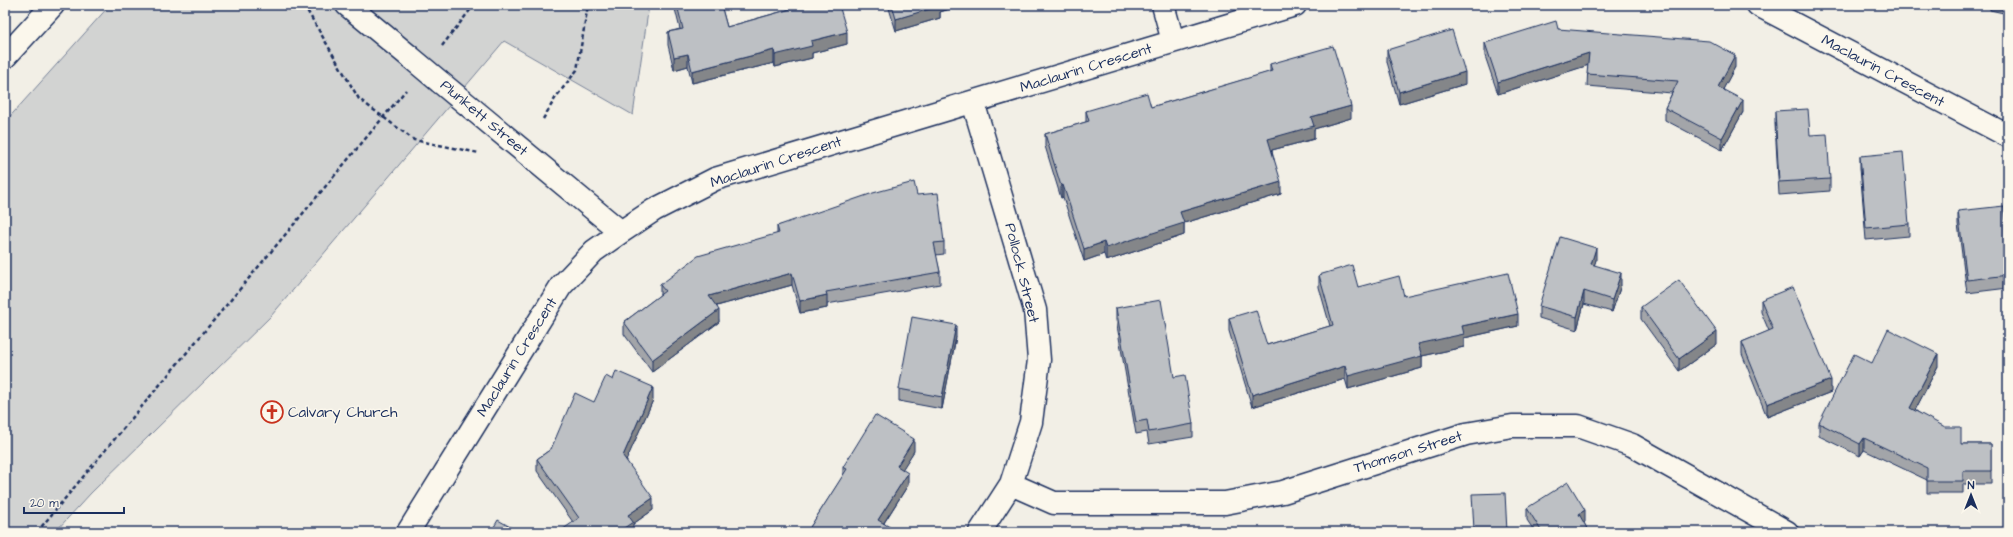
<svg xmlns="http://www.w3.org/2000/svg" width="2013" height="537" font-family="'Architects Daughter',sans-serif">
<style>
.grass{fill:#d2d3d2;stroke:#768198}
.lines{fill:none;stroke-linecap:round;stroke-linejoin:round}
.street-casing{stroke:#1b2f5e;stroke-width:25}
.path{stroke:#1b2f5e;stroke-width:2.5;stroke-dasharray:4 3;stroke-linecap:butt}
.street{stroke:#fbf7ec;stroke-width:22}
.street-bridge-casing{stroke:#1b2f5e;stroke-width:25;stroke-linecap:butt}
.street-bridge{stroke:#fbf7ec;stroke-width:22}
.wall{fill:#a3a5a9;stroke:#1b2f5e}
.shaded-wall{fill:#848689;stroke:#1b2f5e}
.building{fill:#bdc0c4;stroke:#1b2f5e}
.labels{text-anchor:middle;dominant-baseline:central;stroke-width:3;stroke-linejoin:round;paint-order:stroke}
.street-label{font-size:15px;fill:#1b2f5e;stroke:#fbf7ec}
.poi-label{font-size:15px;fill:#1b2f5e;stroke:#fbf7ec;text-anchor:start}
</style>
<rect width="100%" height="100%" fill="#f2efe6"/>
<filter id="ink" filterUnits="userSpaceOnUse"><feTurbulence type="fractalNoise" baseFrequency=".025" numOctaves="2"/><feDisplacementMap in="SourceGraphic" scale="8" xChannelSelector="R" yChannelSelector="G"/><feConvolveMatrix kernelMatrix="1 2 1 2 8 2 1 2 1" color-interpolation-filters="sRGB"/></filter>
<g filter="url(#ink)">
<path class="grass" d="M 110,5 L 649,5 L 633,115 L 504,41 L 271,316 L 91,493 L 55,532 L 5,532 L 5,122 Z"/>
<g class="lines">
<g class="street-casing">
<path id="street" d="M 347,5 L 409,56
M 1163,5 L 1173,41
M 1758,5 L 2008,136
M 5,57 L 53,5
M 440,82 L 621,232
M 973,102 L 1035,310 L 1039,360 L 1031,422 L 1011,484 L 980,532
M 1011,484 L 1054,503 L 1225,503 L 1283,492 L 1466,434 L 1512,426 L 1578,426 L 1632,445 L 1787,532
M 408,532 L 561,286 L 594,251 L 621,232 L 654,210 L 715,179 L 1295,5"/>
</g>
<path class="path" d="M 304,5 L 359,99 L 414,140 L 479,153
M 442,46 L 474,5
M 543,119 L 556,97 L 577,70 L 588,5
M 37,532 L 406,90"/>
<use href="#street" class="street"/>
<g class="street-bridge-casing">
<path id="street-bridge" d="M 409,56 L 440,82"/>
</g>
<use href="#street-bridge" class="street-bridge"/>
</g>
<path class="wall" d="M 674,5 L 721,5 L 727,27 L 794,8 L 794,5 L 839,5 L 847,44 L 812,53 L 812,58 L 775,67 L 774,63 L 692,83 L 688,66 L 674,70 L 668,45 L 668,32 L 680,29 Z
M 888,5 L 962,5 L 940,12 L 940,18 L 896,31 Z
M 1990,5 L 2008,5 L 2008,14 L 1990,10 Z
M 1558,29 L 1735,67 L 1723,89 L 1743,112 L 1722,150 L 1665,120 L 1665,108 L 1672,93 L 1587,86 L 1588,65 L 1498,94 L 1485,56 L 1485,43 Z
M 1387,50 L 1465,84 L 1399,104 L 1387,62 Z
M 1270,64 L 1351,118 L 1314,129 L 1314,139 L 1272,150 L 1281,194 L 1184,223 L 1184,235 L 1106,261 L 1104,254 L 1084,261 L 1063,197 L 1061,198 L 1045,146 L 1045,134 L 1086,122 L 1086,111 L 1151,107 L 1270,72 Z
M 1775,111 L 1810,135 L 1830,179 L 1830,191 L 1779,195 L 1775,124 Z
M 1860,156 L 1909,224 L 1909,236 L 1866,240 L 1860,168 Z
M 917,195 L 944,242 L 944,254 L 936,255 L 940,272 L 940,284 L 827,304 L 827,308 L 800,313 L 792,285 L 717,306 L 719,322 L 652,372 L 624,334 L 624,322 L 660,295 L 660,285 L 777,234 L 777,226 Z
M 1958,211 L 2008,237 L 2008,288 L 1967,293 L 1958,224 Z
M 1596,260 L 1594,265 L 1621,285 L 1612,312 L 1584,304 L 1577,330 L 1539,318 L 1539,306 Z
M 1319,275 L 1358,287 L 1404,296 L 1518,326 L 1464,338 L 1464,347 L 1422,356 L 1422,368 L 1348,389 L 1345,379 L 1252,407 L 1229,331 L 1229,318 L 1267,345 L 1330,326 L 1319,287 Z
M 1761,300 L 1831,392 L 1767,417 L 1742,354 L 1742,342 L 1769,331 L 1761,312 Z
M 1641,307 L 1717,344 L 1679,371 L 1641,319 Z
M 1116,308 L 1174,377 L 1193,424 L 1193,437 L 1149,444 L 1147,432 L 1136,434 L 1116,320 Z
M 956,337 L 942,409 L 899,401 L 899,389 Z
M 1872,363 L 1938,366 L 1915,410 L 1961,444 L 1991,444 L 1991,484 L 1963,484 L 1963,493 L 1927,493 L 1927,480 L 1864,450 L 1860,456 L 1819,436 L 1819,423 Z
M 653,400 L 626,460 L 653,510 L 633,524 L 633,532 L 573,522 L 537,471 L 537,459 L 551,449 Z
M 914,451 L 902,469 L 908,485 L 884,523 L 893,532 L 807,532 L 843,476 L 843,467 Z
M 1527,508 L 1585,522 L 1584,523 L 1589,532 L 1535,532 L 1527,520 Z"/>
<path class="shaded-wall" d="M 940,5 L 962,5 L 940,12 L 940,18 L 896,31 L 896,19 Z
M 847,32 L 847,44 L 812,53 L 812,58 L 775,67 L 775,55 L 811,41 Z
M 774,50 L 774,63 L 692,83 L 692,71 Z
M 1589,53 L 1589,65 L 1498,94 L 1498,82 Z
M 688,54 L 688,66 L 674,70 L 674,57 Z
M 1735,55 L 1735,67 L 1718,99 L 1718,87 Z
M 1465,72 L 1465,84 L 1399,104 L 1399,92 Z
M 1743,100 L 1743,112 L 1722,150 L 1722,138 Z
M 1351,106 L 1351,118 L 1314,129 L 1314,139 L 1268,151 L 1268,139 L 1311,117 Z
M 1281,182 L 1281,194 L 1184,223 L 1184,235 L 1106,261 L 1106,248 L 1180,212 Z
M 1063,185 L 1063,197 L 1061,198 L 1061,186 Z
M 1104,242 L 1104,254 L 1084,261 L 1084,249 Z
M 1596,248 L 1596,260 L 1591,276 L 1591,264 Z
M 792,273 L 792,285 L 709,308 L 709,296 Z
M 1621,273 L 1621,285 L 1612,312 L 1612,300 Z
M 1584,291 L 1584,304 L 1577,330 L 1577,317 Z
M 827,295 L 827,308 L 800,313 L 800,301 Z
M 719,310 L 719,322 L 652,372 L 652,360 Z
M 1518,314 L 1518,326 L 1464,338 L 1464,347 L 1422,356 L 1422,368 L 1348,389 L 1348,376 L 1418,344 L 1462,326 Z
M 956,325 L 956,337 L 942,409 L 942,397 Z
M 1717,332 L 1717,344 L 1679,371 L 1679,359 Z
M 1938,354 L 1938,366 L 1910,420 L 1910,408 Z
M 1345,366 L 1345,379 L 1252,407 L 1252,395 Z
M 1831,380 L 1831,392 L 1767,417 L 1767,404 Z
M 653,387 L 653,400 L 623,468 L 623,456 Z
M 1864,438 L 1864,450 L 1860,456 L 1860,444 Z
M 914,439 L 914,451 L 897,478 L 897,466 Z
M 908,473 L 908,485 L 878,532 L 878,520 Z
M 653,498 L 653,510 L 633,524 L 633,532 L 618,532 L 628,515 Z
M 1585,510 L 1585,522 L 1579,527 L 1579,514 Z"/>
<path class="building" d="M 677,5 L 721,5 L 727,27 L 798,7 L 797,5 L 839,5 L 847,32 L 811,41 L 812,46 L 775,55 L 774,50 L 692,71 L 688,54 L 674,57 L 668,32 L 683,29 Z
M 892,5 L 940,5 L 940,6 L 896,19 Z
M 1556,21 L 1558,29 L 1709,41 L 1735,55 L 1718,87 L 1743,100 L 1722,138 L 1665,108 L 1678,81 L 1587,74 L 1589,53 L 1498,82 L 1485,43 Z
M 1452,30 L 1465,72 L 1399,92 L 1387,50 Z
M 1333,46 L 1351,106 L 1311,117 L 1314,126 L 1268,139 L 1281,182 L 1180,212 L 1184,223 L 1106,248 L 1104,242 L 1084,249 L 1063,185 L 1061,186 L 1045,134 L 1089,121 L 1086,111 L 1147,93 L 1151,107 L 1272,71 L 1270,64 Z
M 1808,109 L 1810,135 L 1827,134 L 1830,179 L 1779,182 L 1775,111 Z
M 1903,152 L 1909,224 L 1866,228 L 1860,156 Z
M 914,182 L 917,195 L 938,193 L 944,242 L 934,243 L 940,272 L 826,292 L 827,295 L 800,301 L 792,273 L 709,296 L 719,310 L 652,360 L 624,322 L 665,291 L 660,285 L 698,256 L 779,233 L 777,226 L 873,193 Z
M 2004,206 L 2008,237 L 2008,275 L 1967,280 L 1958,211 Z
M 1560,237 L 1596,248 L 1591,264 L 1621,273 L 1612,300 L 1584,291 L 1577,317 L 1539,306 Z
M 1352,265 L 1358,287 L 1399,276 L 1404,296 L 1508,273 L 1518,314 L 1462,326 L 1464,334 L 1418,344 L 1422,356 L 1348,376 L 1345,366 L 1252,395 L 1229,318 L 1256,310 L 1267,345 L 1333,325 L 1319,275 Z
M 1679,280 L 1717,332 L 1679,359 L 1641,307 Z
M 1793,287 L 1831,380 L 1767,404 L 1742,342 L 1773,329 L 1761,300 Z
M 1161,300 L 1174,377 L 1185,375 L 1193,424 L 1149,432 L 1147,420 L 1136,422 L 1116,308 Z
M 912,317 L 956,325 L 942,397 L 899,389 Z
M 1888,329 L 1938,354 L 1910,408 L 1945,427 L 1961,427 L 1961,444 L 1991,444 L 1991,471 L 1963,471 L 1963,481 L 1927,481 L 1927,468 L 1864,438 L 1860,444 L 1819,423 L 1854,354 L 1872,363 Z
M 616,371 L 653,387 L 623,456 L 653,498 L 628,515 L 633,522 L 618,532 L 559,532 L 579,518 L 537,459 L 551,449 L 575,393 L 594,402 L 606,376 L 613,380 Z
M 875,415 L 914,439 L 897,466 L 908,473 L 878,520 L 893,529 L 891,532 L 807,532 L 847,469 L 843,467 Z
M 1568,482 L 1585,510 L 1579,514 L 1589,532 L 1542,532 L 1527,508 Z
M 1505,493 L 1507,532 L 1438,532 L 1438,531 L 1474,530 L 1472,494 Z
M 498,520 L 519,532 L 491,532 Z
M 1373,528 L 1375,532 L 1360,532 Z"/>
</g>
<defs>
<g id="church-ring" transform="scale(1.15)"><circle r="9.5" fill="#fbf7ec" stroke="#c8321e" stroke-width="1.5"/><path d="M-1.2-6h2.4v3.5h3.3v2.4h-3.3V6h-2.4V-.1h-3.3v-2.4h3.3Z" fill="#c8321e"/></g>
</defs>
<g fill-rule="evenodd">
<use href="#church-ring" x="272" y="412"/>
</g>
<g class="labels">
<g class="street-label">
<text transform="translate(1086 68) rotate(-17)">Maclaurin Crescent</text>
<text transform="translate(1883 71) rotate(28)">Maclaurin Crescent</text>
<text transform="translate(484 118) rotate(40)">Plunkett Street</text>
<text transform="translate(776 162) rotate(-18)">Maclaurin Crescent</text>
<text transform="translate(1022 273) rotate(76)">Pollock Street</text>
<text transform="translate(517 357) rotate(-58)">Maclaurin Crescent</text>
<text transform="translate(1408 452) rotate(-17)">Thomson Street</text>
</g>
<g class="poi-label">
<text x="288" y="412">Calvary Church</text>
</g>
</g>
<rect width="2013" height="537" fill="none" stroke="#fbf7ec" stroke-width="20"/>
<rect x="10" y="10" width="1993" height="517" fill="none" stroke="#1b2f5e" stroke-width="1.5" filter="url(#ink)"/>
<g transform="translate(1971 495)" stroke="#fbf7ec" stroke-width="3" paint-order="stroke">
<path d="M0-3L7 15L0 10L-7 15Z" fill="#1b2f5e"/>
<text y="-6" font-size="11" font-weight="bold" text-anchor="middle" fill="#1b2f5e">N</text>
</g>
<path d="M24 507v6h100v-6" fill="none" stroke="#1b2f5e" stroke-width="2"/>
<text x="30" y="507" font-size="12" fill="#1b2f5e" stroke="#fbf7ec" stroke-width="3" paint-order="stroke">20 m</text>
</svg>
